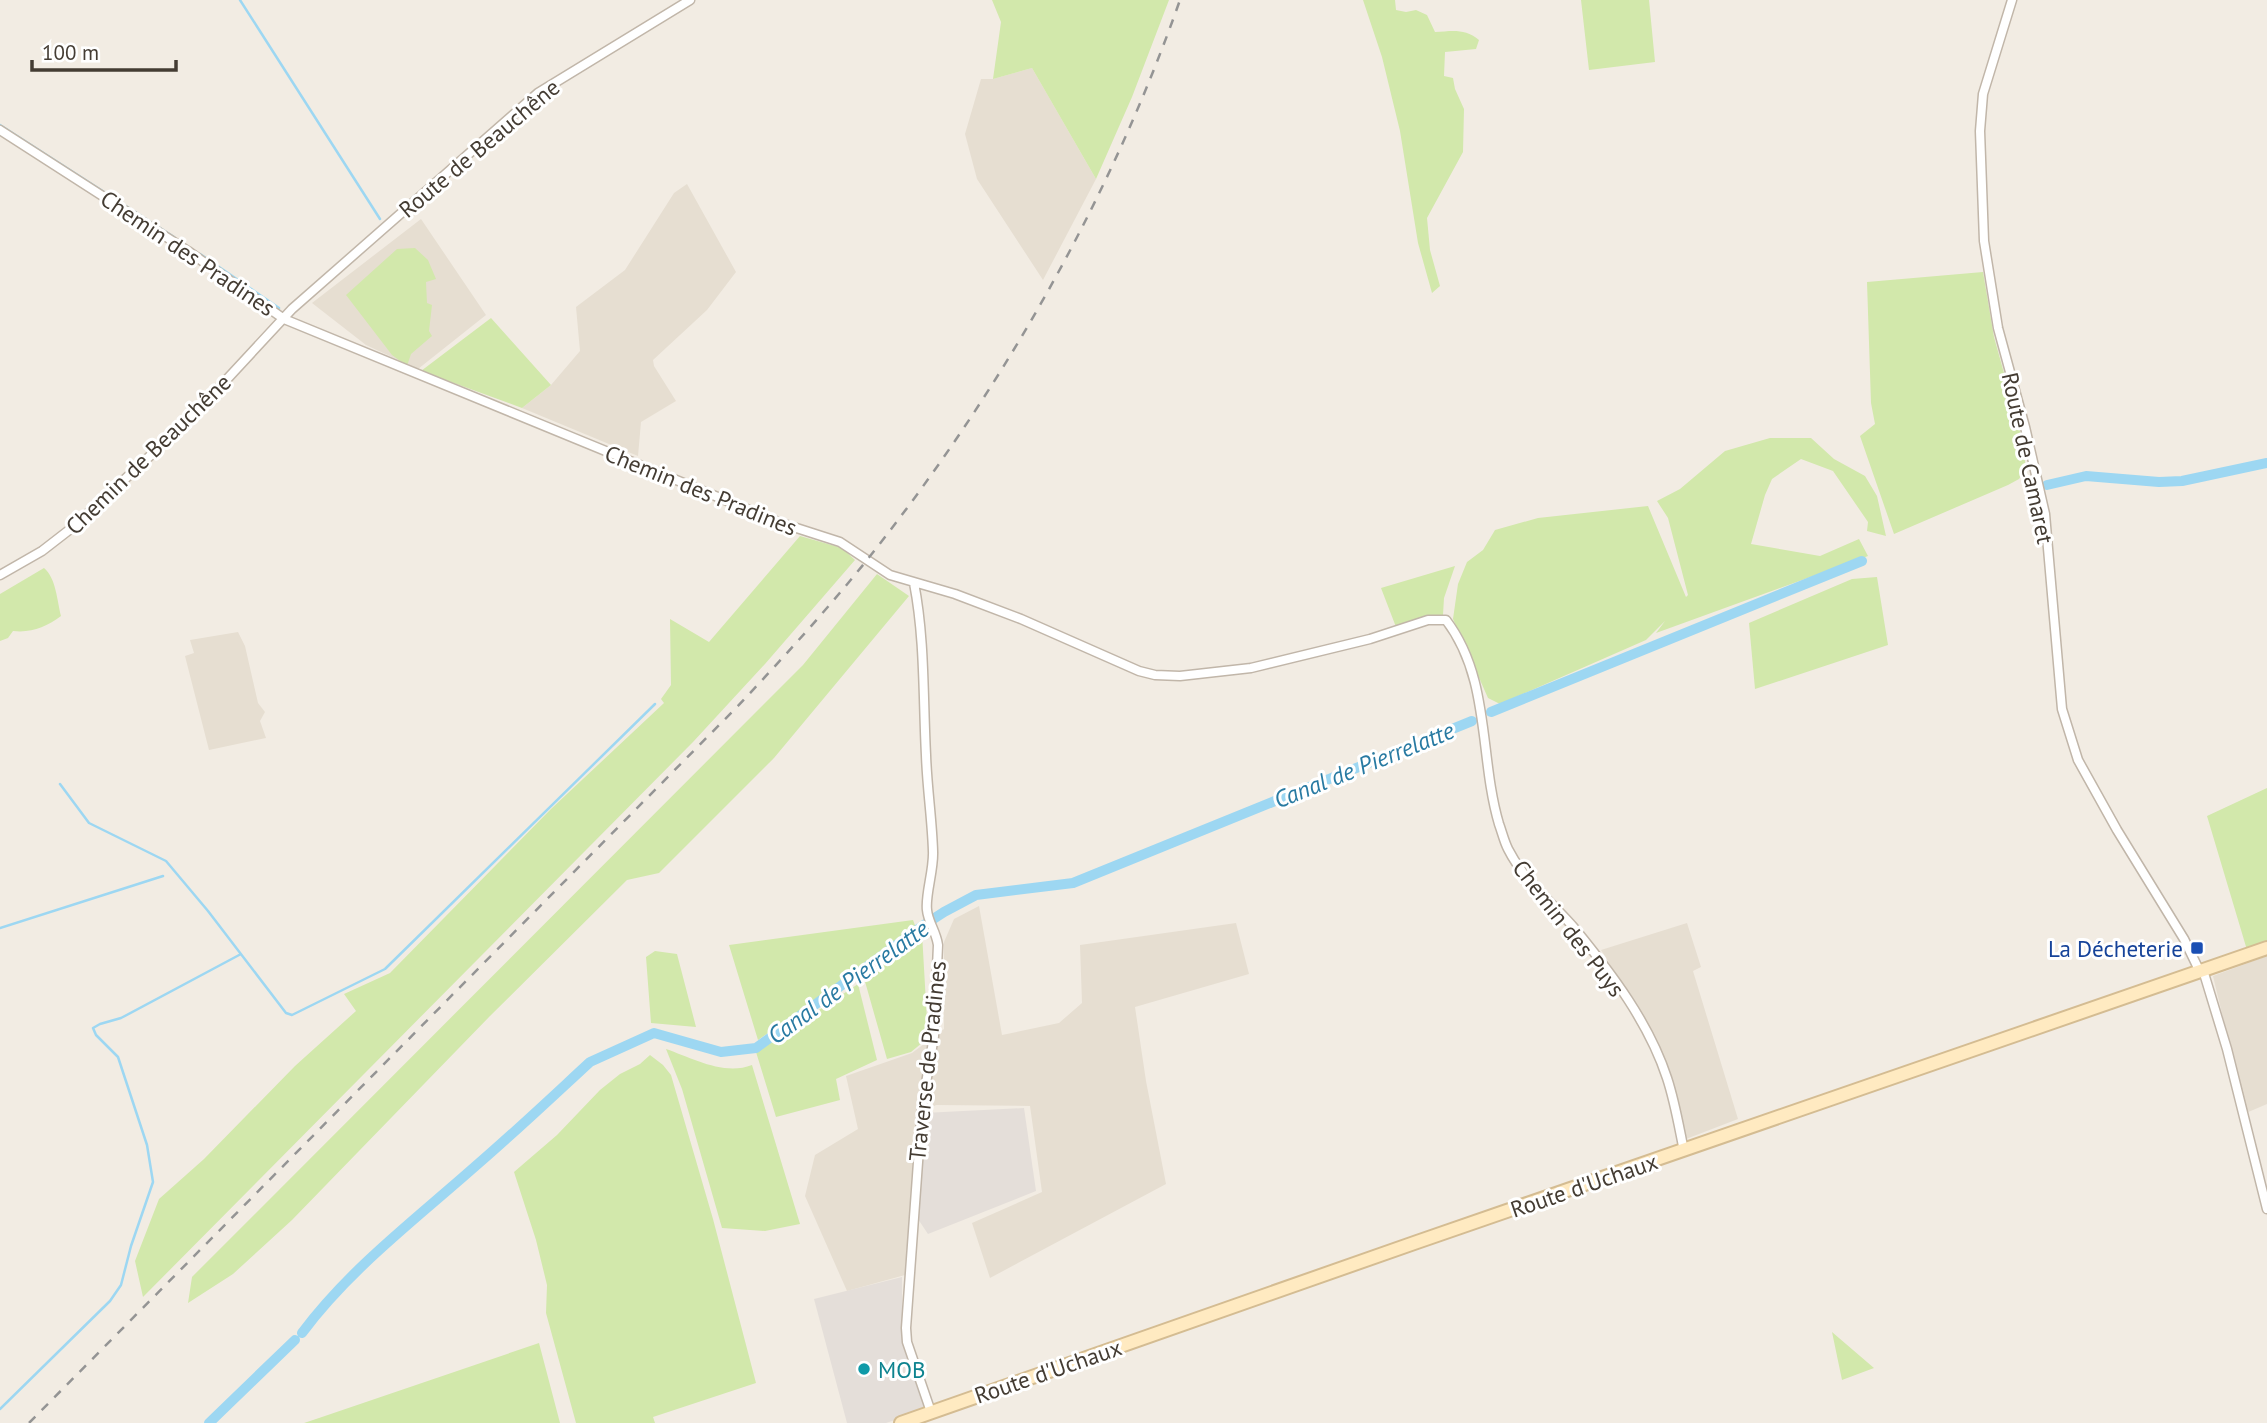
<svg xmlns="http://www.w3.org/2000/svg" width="2267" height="1423" font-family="'PT Sans',sans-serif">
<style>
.residential{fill:#e6ded1}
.industrial{fill:#e4ded9}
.green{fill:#d2e8ab}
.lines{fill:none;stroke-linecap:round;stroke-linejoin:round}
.stream{stroke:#9dd7f2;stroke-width:2.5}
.canal{stroke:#9dd7f2;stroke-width:10}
.minor-casing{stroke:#c1b6a9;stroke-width:11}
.secondary-casing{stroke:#d4bc92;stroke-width:16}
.minor{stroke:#fff;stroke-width:8}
.secondary{stroke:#ffeac1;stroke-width:12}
.rail{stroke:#949494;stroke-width:2.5;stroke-dasharray:9 9;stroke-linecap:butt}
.transit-dot{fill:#1a4fb4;stroke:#fff;stroke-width:2.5}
.culture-dot{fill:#0f9aa8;stroke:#fff;stroke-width:2.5}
.labels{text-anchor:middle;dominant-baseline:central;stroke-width:6;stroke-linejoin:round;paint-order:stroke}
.street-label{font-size:23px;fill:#443c33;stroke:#fff}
.transit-label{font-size:23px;fill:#164399;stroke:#fff;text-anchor:end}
.culture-label{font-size:23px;fill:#0d838f;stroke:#fff;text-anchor:start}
.water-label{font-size:24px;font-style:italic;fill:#287aa2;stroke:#fff}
</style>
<rect width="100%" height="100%" fill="#f2ece3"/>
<path class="residential" d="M 1032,68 L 1096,179 L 1043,280 L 977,179 L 965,134 L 981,79 L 993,79 Z
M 687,184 L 736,272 L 707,310 L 653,360 L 654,366 L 676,401 L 641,422 L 638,456 L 522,408 L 551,385 L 580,351 L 576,307 L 625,270 L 674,193 Z
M 421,219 L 486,315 L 418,369 L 366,345 L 312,303 Z
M 238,632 L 245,646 L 258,703 L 265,712 L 260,721 L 266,738 L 209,750 L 185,656 L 194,653 L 190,640 Z
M 979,906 L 1002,1035 L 1059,1023 L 1082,1003 L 1080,945 L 1236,923 L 1249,974 L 1135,1007 L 1146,1081 L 1166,1184 L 990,1278 L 972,1223 L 1042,1192 L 1030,1106 L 936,1105 L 916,1116 L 905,1275 L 847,1291 L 805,1196 L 815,1155 L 858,1129 L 846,1076 L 912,1053 L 944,1029 L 944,942 L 954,919 Z
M 1687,923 L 1701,967 L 1693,971 L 1738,1119 L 1686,1139 L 1673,1085 L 1652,1031 L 1601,950 Z
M 2267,956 L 2267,1104 L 2246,1113 L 2213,976 Z"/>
<path class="industrial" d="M 1024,1108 L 1036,1191 L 928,1234 L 916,1216 L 924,1113 Z
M 902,1277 L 902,1336 L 925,1410 L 886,1423 L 847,1423 L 814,1299 Z"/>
<path class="green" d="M 992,0 L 1169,0 L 1132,97 L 1096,179 L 1032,68 L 993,79 L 1001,22 Z
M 1363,0 L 1395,0 L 1396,10 L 1406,12 L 1416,10 L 1427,15 L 1435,32 C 1452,31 1465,28 1479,40 L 1476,49 L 1445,52 L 1444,76 L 1453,78 L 1455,89 L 1464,109 L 1463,152 L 1427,218 L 1430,250 L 1440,286 L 1432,293 L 1418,243 L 1400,131 L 1382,57 Z
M 1581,0 L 1649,0 L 1655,62 L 1589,70 Z
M 415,248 L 428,260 L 436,279 L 426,282 L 427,303 L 432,305 L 429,331 L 432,336 L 411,354 L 407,366 L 392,355 L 346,295 L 397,249 Z
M 1983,272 L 1994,337 L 2022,438 L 2026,469 L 2019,479 L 2008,485 L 1894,534 L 1860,436 L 1875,424 L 1871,403 L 1867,282 Z
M 491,318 L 551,385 L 522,408 L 421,371 Z
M 1770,438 L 1811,438 L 1834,459 L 1865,476 L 1877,496 L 1886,536 L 1867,531 L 1868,522 L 1833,471 L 1801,459 L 1772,479 L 1765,495 L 1751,544 L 1820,556 L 1859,539 L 1868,556 L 1656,633 L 1665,621 L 1646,640 L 1500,704 L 1488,698 L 1453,619 L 1458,584 L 1467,562 L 1483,550 L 1495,530 L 1538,518 L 1648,506 L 1686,597 L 1688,595 L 1668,518 L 1657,501 L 1680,489 L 1725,451 Z
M 800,536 L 842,548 L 855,560 L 765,664 L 693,742 L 143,1297 L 135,1261 L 159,1199 L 204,1159 L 295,1066 L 356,1011 L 344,994 L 390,973 L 551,809 L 664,703 L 661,699 L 671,685 L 670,619 L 709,642 Z
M 1455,566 L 1444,598 L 1443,615 L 1423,617 L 1396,627 L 1381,588 Z
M 44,568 C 56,578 57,600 61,616 C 46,627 32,633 13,631 L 8,638 L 0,641 L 0,594 Z
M 877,574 L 909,596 L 774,758 L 659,873 L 627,880 L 490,1016 L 292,1220 L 233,1274 L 188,1303 L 192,1277 L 803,665 Z
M 1877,577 L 1888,645 L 1755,689 L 1749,623 L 1852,579 Z
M 2267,788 L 2267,943 L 2247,950 L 2207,816 Z
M 913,920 L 916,928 L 758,1040 L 729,945 Z
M 922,933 L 928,1038 L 911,1052 L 887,1059 L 864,978 Z
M 655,951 L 677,954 L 696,1027 L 651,1023 L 646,957 Z
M 858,984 L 877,1060 L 836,1079 L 840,1100 L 776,1117 L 756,1052 Z
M 666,1049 C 692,1058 724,1076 752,1065 L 800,1224 L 765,1231 L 722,1228 L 682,1089 Z
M 650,1055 L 663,1065 L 671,1075 L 713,1219 L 756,1383 L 653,1417 L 655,1423 L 576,1423 L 546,1313 L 547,1285 L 536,1240 L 514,1172 L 557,1135 L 600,1090 L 620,1074 L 640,1064 Z
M 1832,1332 L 1874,1368 L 1842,1380 Z
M 539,1343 L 560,1423 L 304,1423 L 319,1418 Z"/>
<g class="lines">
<path class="stream" d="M 240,0 L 380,219
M 0,125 L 174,237
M 200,254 L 279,308
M 60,784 L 89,823 L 166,861 L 208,911 L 286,1013 L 292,1015 L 385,969 L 655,704
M 0,928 L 163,876
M 0,1409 L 110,1301 L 121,1285 L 131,1246 L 153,1182 L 147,1145 L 118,1057 L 96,1035 L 93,1028 L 100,1024 L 121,1018 L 241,954"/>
<path class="canal" d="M 2047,485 L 2086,476 L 2159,482 L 2182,481 L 2267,463
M 1491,712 L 1862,561
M 302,1333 C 349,1270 412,1222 471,1170 C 512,1135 551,1098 590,1062 L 654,1033 L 721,1052 L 756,1048 L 921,927 L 944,912 L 976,895 L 1073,883 L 1472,721
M 209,1423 L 295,1340"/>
<g class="minor-casing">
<path id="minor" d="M 2012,0 L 1983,94 L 1980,131 L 1984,241 L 1998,328 L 2025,427 L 2045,514 L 2062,709 L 2078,760 L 2117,830 L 2184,939 L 2200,972
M 0,130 L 188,251 L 284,319 L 781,523 L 840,542 L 890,575 L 955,594 L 1021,619 L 1139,671 L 1155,675 L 1180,676 L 1251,668 L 1370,639 L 1428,620 L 1446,620 C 1491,679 1479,757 1499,824 C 1502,832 1504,841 1508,849 C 1524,881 1553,903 1576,930 C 1612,974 1649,1023 1667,1078 C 1675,1102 1679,1127 1684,1151
M 0,575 L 42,551 L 73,527 L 190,419 L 292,309 L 538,93 L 690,0
M 914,583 C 925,639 923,698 926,755 C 927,787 932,819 933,851 C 934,870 925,895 927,910 C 928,922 936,931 938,945 L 934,1036 L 922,1107 L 906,1328 L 907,1342 L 931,1412
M 2203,970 L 2227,1049 L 2267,1209"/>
</g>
<g class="secondary-casing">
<path id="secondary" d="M 901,1423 L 1417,1242 L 2267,948"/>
</g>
<use href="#minor" class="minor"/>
<use href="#secondary" class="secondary"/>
<path class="rail" d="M 29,1423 L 737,707 C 782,659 826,611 867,560 C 1000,393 1109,202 1180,0"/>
</g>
<rect class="transit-dot" x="2190" y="941" width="14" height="14" rx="3.5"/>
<circle class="culture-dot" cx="864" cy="1369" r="7"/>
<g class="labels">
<g class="street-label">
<text transform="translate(479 148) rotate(-40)">Route de Beauchêne</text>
<text transform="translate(188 253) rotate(34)">Chemin des Pradines</text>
<text transform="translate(148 454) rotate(-44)">Chemin de Beauchêne</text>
<text transform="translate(2028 458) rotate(78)">Route de Camaret</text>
<text transform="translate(701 490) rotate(22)">Chemin des Pradines</text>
<text transform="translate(1569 928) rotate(52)">Chemin des Puys</text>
<text transform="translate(927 1061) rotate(-84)">Traverse de Pradines</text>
<text transform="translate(1584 1185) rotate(-19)">Route d'Uchaux</text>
<text transform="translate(1048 1371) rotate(-19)">Route d'Uchaux</text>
</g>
<g class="transit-label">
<text x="2183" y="948">La Décheterie</text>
</g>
<g class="culture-label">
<text x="878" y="1369">MOB</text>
</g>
<g class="water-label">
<text transform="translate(1364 765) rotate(-22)">Canal de Pierrelatte</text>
<text transform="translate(848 982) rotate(-36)">Canal de Pierrelatte</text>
</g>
</g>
<path d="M32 60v10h144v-10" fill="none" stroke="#443c33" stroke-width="3.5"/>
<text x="42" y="60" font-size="21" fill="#443c33" stroke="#ffffff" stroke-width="5" paint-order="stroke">100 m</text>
</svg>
